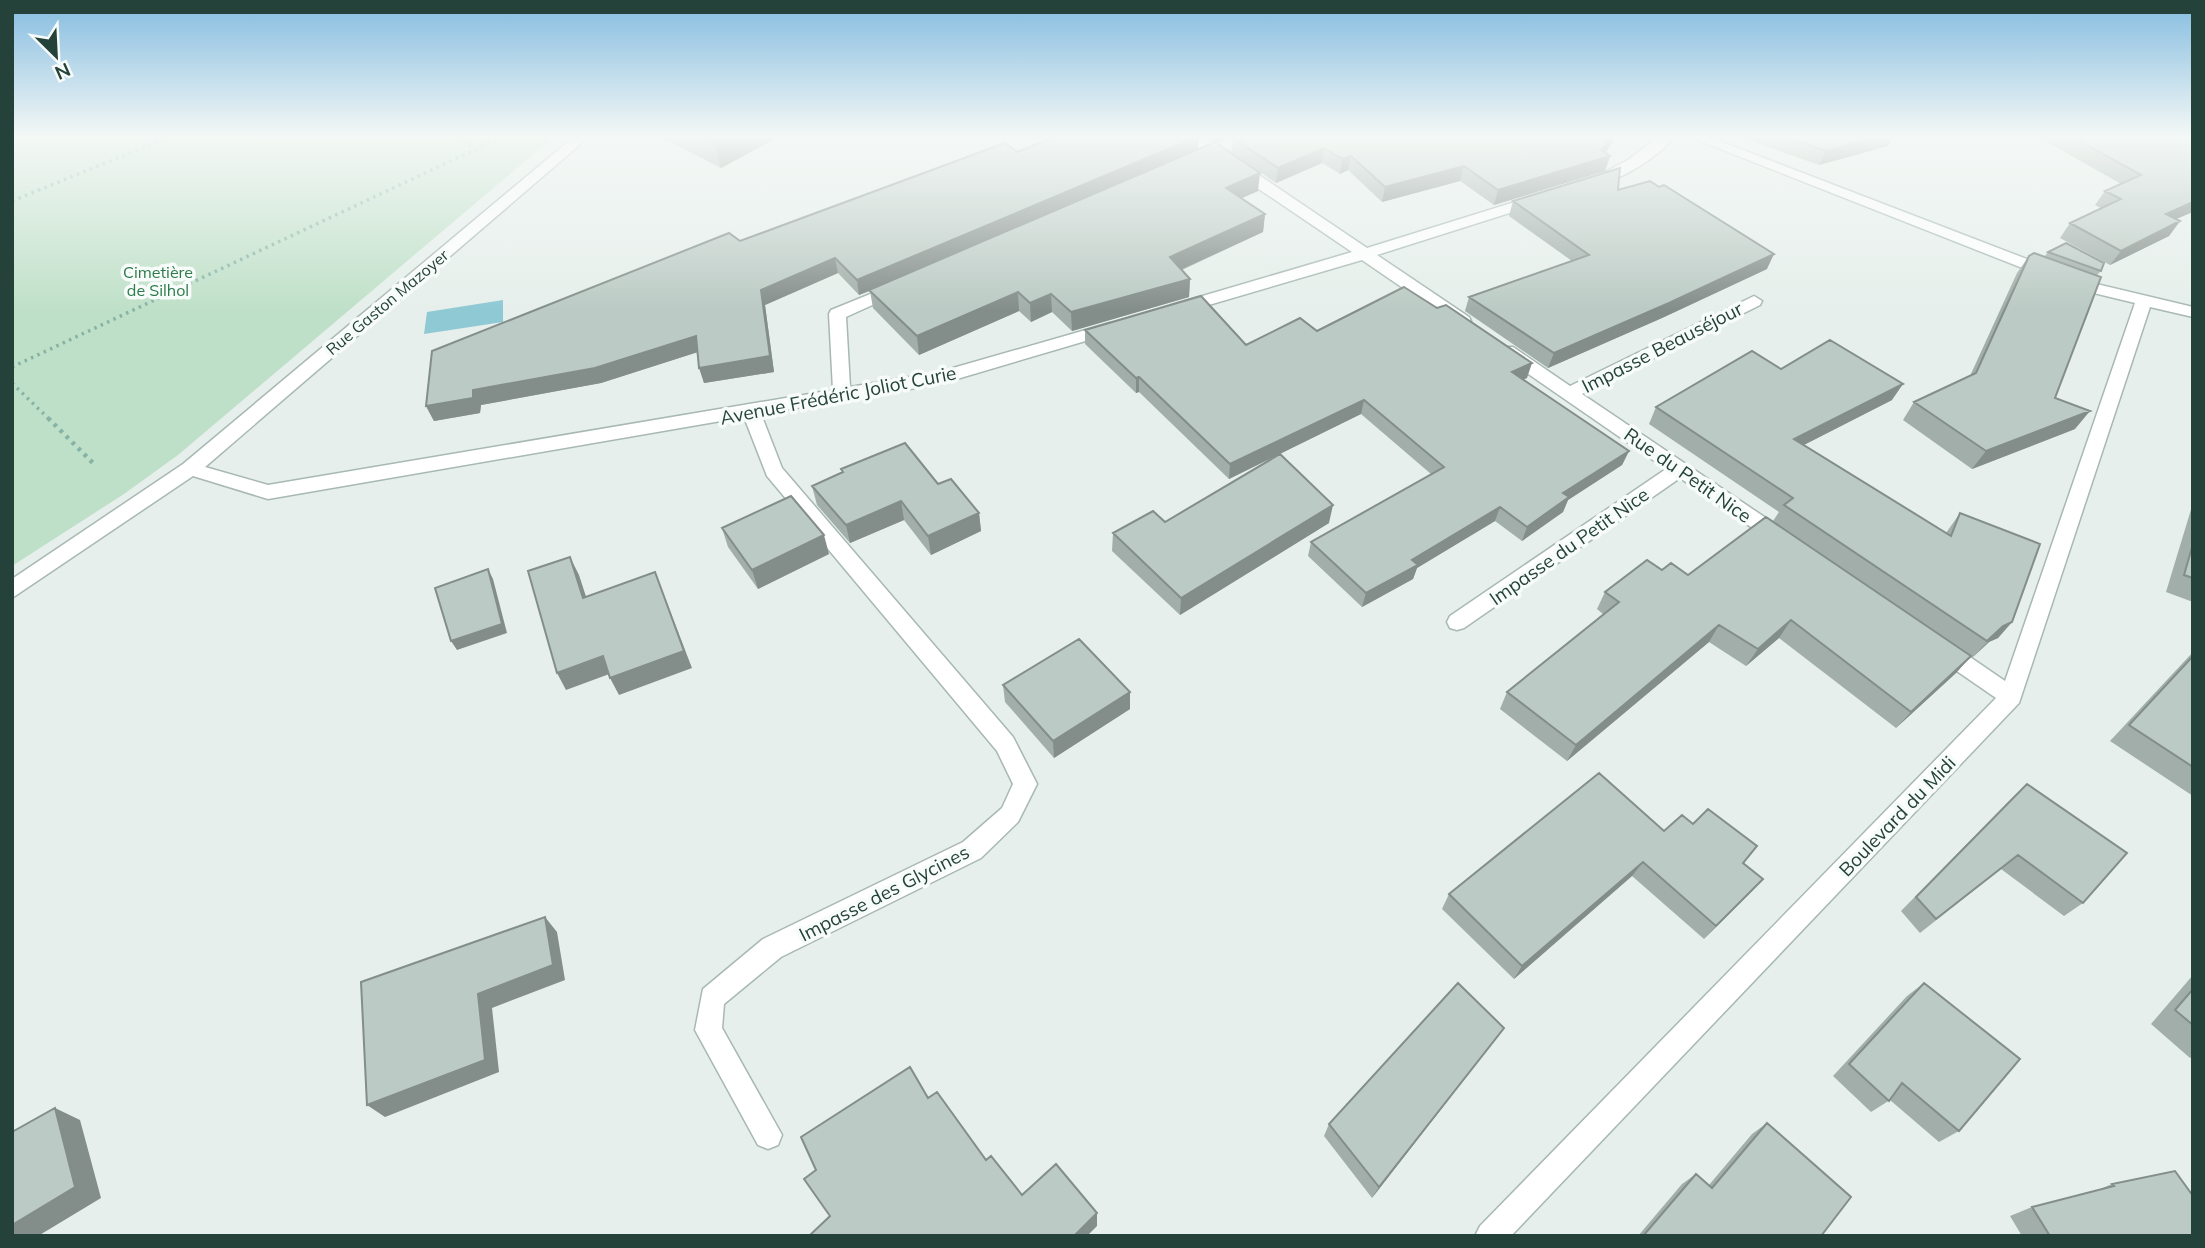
<svg xmlns="http://www.w3.org/2000/svg" width="2205" height="1248" font-family="Mulish,sans-serif">
<style>
.green{fill:#bfe0c8}
.water{fill:#8ec9d4}
.lines{fill:none;stroke-linecap:round;stroke-linejoin:round}
.minor-casing{stroke:#a8b8b2;stroke-width:3}
.path-far1{stroke:#86b3a5;stroke-width:3.5;stroke-dasharray:2.5 4.5;stroke-linecap:butt}
.path{stroke:#86b3a5;stroke-width:4.5;stroke-dasharray:3.5 5;stroke-linecap:butt}
.minor{fill:#fff;fill-rule:evenodd}
.wall{fill:#a1aea9}
.shaded-wall{fill:#838d89}
.building{fill:#bbcac4;stroke:#838d89;stroke-width:2}
.labels{text-anchor:middle;dominant-baseline:central;stroke-width:7;stroke-linejoin:round;paint-order:stroke}
.far-park-label{font-size:16px;fill:#2d7a4b;stroke:#f7fbf9}
.far-street-label{font-size:16px;fill:#24423a;stroke:#f7fbf9}
.street-label{font-size:19px;fill:#24423a;stroke:#f7fbf9}
</style>
<rect width="100%" height="100%" fill="#e6efeb"/>
<path class="green" d="M 12,135 L 556,135 L 178,455 L 124,494 L 12,566 Z"/>
<path class="water" d="M 503,300 L 503,322 L 424,334 L 427,312 Z"/>
<g class="lines">
<g class="minor-casing">
<path id="minor" d="M 576,135 L 591,135 L 205,467 L 268,485 L 833,390 L 829,314 L 831,310 L 895,284 L 903,289 L 901,292 L 846,317 L 850,387 L 939,372 L 1110,323 L 1118,328 L 1116,332 L 940,384 L 761,414 L 782,468 L 1013,737 L 1037,784 L 1018,822 L 981,858 L 781,957 L 724,1004 L 722,1028 L 782,1135 L 778,1145 L 768,1149 L 758,1145 L 695,1030 L 703,989 L 763,939 L 963,842 L 1002,808 L 1013,784 L 997,751 L 767,476 L 744,417 L 268,499 L 193,476 L 12,598 L 12,579 L 183,464 Z
M 1179,135 L 1196,135 L 1222,150 L 1367,248 L 1534,196 L 1544,196 L 1547,199 L 1544,202 L 1377,255 L 1469,317 L 1471,321 L 1469,325 L 1457,325 L 1362,260 L 1178,314 L 1172,313 L 1170,309 L 1172,305 L 1352,252 Z
M 1661,135 L 1676,135 C 1656,159 1623,179 1593,186 L 1586,182 L 1628,160 Z
M 1685,135 L 1704,135 L 2084,281 L 2193,307 L 2193,317 L 2150,307 L 2019,703 L 1511,1236 L 1475,1236 L 1480,1226 L 1996,698 L 1932,654 L 1929,648 L 1932,642 L 1940,640 L 1948,642 L 2005,681 L 2135,303 L 2073,288 Z
M 1754,296 L 1762,301 L 1760,305 L 1582,394 L 1788,533 L 1791,538 L 1788,543 L 1781,545 L 1774,543 L 1680,478 L 1464,628 L 1457,630 L 1450,628 L 1447,622 L 1450,616 L 1666,469 L 1501,355 L 1498,351 L 1501,347 L 1513,347 L 1570,386 Z"/>
</g>
<path class="path-far1" d="M 451,135 L 475,149
M 12,201 L 174,135
M 12,367 L 506,135
M 12,383 L 50,420"/>
<path class="path" d="M 48,418 L 94,464"/>
<use href="#minor" class="minor"/>
</g>
<path class="wall" d="M 662,135 L 782,135 L 721,168 L 663,138 Z
M 1201,135 L 1236,135 L 1217,143 L 1258,191 L 1242,198 L 1265,214 L 1263,232 L 1182,270 L 1190,279 L 1189,297 L 1072,331 L 1052,312 L 1031,322 L 1019,311 L 919,355 L 873,308 L 870,291 L 859,295 L 838,273 L 765,305 L 774,372 L 704,383 L 698,352 L 601,383 L 481,405 L 480,413 L 434,421 L 426,406 L 740,241 L 1017,152 L 1199,149 L 1214,142 Z
M 1238,135 L 1615,135 L 1611,145 L 1605,153 L 1610,156 L 1605,171 L 1494,205 L 1460,181 L 1382,202 L 1348,170 L 1340,174 L 1322,163 L 1276,183 L 1231,152 L 1233,138 Z
M 1734,135 L 1893,135 L 1888,146 L 1819,165 Z
M 2035,135 L 2193,135 L 2176,219 L 2180,221 L 2169,236 L 2110,265 L 2060,238 L 2070,223 L 2101,208 L 2095,205 L 2105,191 L 2121,184 Z
M 1618,190 L 1767,269 L 1662,318 L 1548,368 L 1465,311 L 1469,297 L 1572,261 L 1509,216 L 1513,201 Z
M 2048,252 L 2101,271 L 2097,275 L 2055,398 L 2075,429 L 1972,469 L 1903,420 L 1914,402 L 1970,376 L 2017,273 L 2029,256 L 2044,257 Z
M 1085,330 L 1246,345 L 1317,331 L 1527,378 L 1523,379 L 1629,451 L 1622,465 L 1568,500 L 1563,512 L 1522,541 L 1495,521 L 1417,568 L 1413,579 L 1362,607 L 1308,556 L 1311,542 L 1431,474 L 1361,414 L 1229,479 L 1139,392 L 1136,393 L 1085,344 Z
M 1781,369 L 1892,400 L 1804,445 L 1946,533 L 1960,513 L 2012,622 L 1998,638 L 1989,642 L 1973,657 L 1773,521 L 1779,512 L 1649,424 L 1656,407 Z
M 841,469 L 938,484 L 979,513 L 981,531 L 931,555 L 904,520 L 850,543 L 817,505 L 812,486 L 842,472 Z
M 2193,503 L 2193,602 L 2166,592 Z
M 1165,522 L 1329,523 L 1180,615 L 1112,551 L 1113,533 Z
M 722,528 L 829,554 L 758,589 L 728,547 Z
M 1662,570 L 1688,575 L 1971,656 L 1956,673 L 1896,728 L 1779,638 L 1746,666 L 1709,642 L 1567,761 L 1500,709 L 1507,692 L 1604,615 L 1597,609 L 1605,592 Z
M 2193,652 L 2193,796 L 2110,741 Z
M 1003,685 L 1130,692 L 1130,709 L 1054,758 L 1005,702 Z
M 2027,784 L 2083,903 L 2064,916 L 2001,869 L 1920,933 L 1901,911 L 2011,799 Z
M 1664,831 L 1743,863 L 1763,879 L 1704,939 L 1632,876 L 1514,979 L 1442,909 L 1449,894 Z
M 2193,975 L 2193,1056 L 2190,1058 L 2151,1024 Z
M 1924,983 L 1959,1131 L 1939,1142 L 1890,1100 L 1871,1112 L 1833,1076 L 1907,996 Z
M 1494,1041 L 1372,1198 L 1324,1136 L 1329,1124 Z
M 1767,1123 L 1821,1236 L 1638,1236 L 1682,1184 L 1696,1174 L 1709,1185 L 1752,1134 Z
M 2112,1184 L 2193,1236 L 2022,1236 L 2010,1216 L 2032,1207 L 2098,1190 Z"/>
<path class="shaded-wall" d="M 729,135 L 782,135 L 721,168 L 714,142 Z
M 1217,135 L 1236,135 L 1216,143 Z
M 1613,135 L 1615,135 L 1611,145 L 1601,158 L 1610,156 L 1605,171 L 1494,205 L 1498,190 L 1601,150 Z
M 1885,135 L 1893,135 L 1888,146 L 1819,165 L 1826,151 Z
M 1199,136 L 1198,151 L 859,295 L 857,280 Z
M 1324,148 L 1322,163 L 1276,183 L 1278,168 Z
M 1351,156 L 1348,170 L 1340,174 L 1342,159 Z
M 1464,166 L 1460,181 L 1382,202 L 1385,187 Z
M 1260,173 L 1258,191 L 1224,206 L 1226,188 Z
M 2193,202 L 2193,212 L 2155,228 L 2166,214 Z
M 1265,214 L 1263,232 L 1169,275 L 1170,257 Z
M 2180,221 L 2169,236 L 2110,265 L 2121,251 Z
M 1774,254 L 1767,269 L 1662,318 L 1548,368 L 1554,353 Z
M 835,258 L 838,273 L 765,305 L 774,372 L 704,383 L 699,368 L 761,290 Z
M 1190,279 L 1189,297 L 1072,331 L 1071,312 Z
M 1018,292 L 1019,311 L 919,355 L 917,336 Z
M 1051,294 L 1052,312 L 1031,322 L 1030,303 Z
M 696,336 L 701,351 L 601,383 L 481,405 L 480,413 L 434,421 L 426,406 L 473,390 Z
M 1532,363 L 1527,378 L 1507,386 L 1512,372 Z
M 1139,377 L 1139,392 L 1136,393 L 1136,378 Z
M 1903,384 L 1892,400 L 1784,455 L 1794,439 Z
M 1364,400 L 1361,414 L 1229,479 L 1230,464 Z
M 2090,411 L 2075,429 L 1972,469 L 1986,451 Z
M 1629,451 L 1622,465 L 1568,500 L 1563,512 L 1522,541 L 1527,527 L 1563,493 Z
M 901,501 L 904,520 L 850,543 L 846,525 Z
M 1333,505 L 1329,523 L 1180,615 L 1181,598 Z
M 1500,507 L 1495,521 L 1417,568 L 1413,579 L 1362,607 L 1366,593 L 1412,560 Z
M 979,513 L 981,531 L 931,555 L 928,536 Z
M 824,535 L 829,554 L 758,589 L 752,570 Z
M 570,557 L 579,575 L 592,615 L 583,598 Z
M 488,569 L 493,579 L 507,633 L 457,650 L 451,641 Z
M 655,572 L 692,668 L 619,695 L 610,678 Z
M 1791,620 L 1779,638 L 1746,666 L 1758,649 Z
M 2012,622 L 1998,638 L 1989,642 L 1973,657 L 2003,626 Z
M 1719,625 L 1709,642 L 1567,761 L 1576,745 Z
M 603,656 L 612,673 L 566,690 L 557,673 Z
M 1971,656 L 1956,673 L 1896,728 L 1911,712 Z
M 1130,692 L 1130,709 L 1054,758 L 1053,741 Z
M 1643,862 L 1632,876 L 1514,979 L 1522,966 Z
M 1763,879 L 1750,893 L 1704,939 L 1716,926 Z
M 545,917 L 557,932 L 565,980 L 492,1008 L 499,1072 L 385,1117 L 367,1105 L 478,994 Z
M 1504,1028 L 1494,1041 L 1372,1198 L 1379,1187 Z
M 55,1108 L 80,1120 L 101,1198 L 38,1236 L 12,1236 L 12,1225 Z
M 1097,1213 L 1097,1226 L 1087,1236 L 1074,1236 Z"/>
<path class="building" d="M 699,135 L 729,135 L 714,142 Z
M 1059,135 L 1198,135 L 1199,136 L 857,280 L 835,258 L 761,290 L 770,356 L 699,368 L 696,336 L 595,368 L 473,390 L 473,398 L 426,406 L 432,351 L 729,233 L 740,241 L 1005,143 L 1017,152 Z
M 1238,135 L 1613,135 L 1601,150 L 1610,156 L 1498,190 L 1464,166 L 1385,187 L 1351,156 L 1342,159 L 1324,148 L 1278,168 L 1233,138 Z
M 1779,135 L 1885,135 L 1826,151 Z
M 2069,135 L 2193,135 L 2193,202 L 2166,214 L 2180,221 L 2121,251 L 2070,223 L 2121,199 L 2105,191 L 2141,175 Z
M 1215,142 L 1260,173 L 1226,188 L 1265,214 L 1170,257 L 1190,279 L 1071,312 L 1051,294 L 1030,303 L 1018,292 L 917,336 L 869,290 Z
M 1620,168 L 1618,190 L 1650,181 L 1659,187 L 1664,185 L 1774,254 L 1669,303 L 1554,353 L 1469,297 L 1589,255 L 1513,201 Z
M 2066,243 L 2104,263 L 2101,271 L 2048,252 Z
M 2034,253 L 2101,277 L 2055,398 L 2090,411 L 1986,451 L 1914,402 L 1976,373 L 2029,256 Z
M 1404,287 L 1437,308 L 1446,305 L 1532,363 L 1512,372 L 1629,451 L 1563,493 L 1569,497 L 1527,527 L 1500,507 L 1412,560 L 1418,565 L 1366,593 L 1311,542 L 1444,467 L 1364,400 L 1230,464 L 1139,377 L 1136,378 L 1085,330 L 1201,296 L 1246,345 L 1300,318 L 1317,331 Z
M 1830,340 L 1903,384 L 1794,439 L 1951,536 L 1960,513 L 2040,544 L 2012,622 L 2003,626 L 1987,641 L 1784,505 L 1793,498 L 1656,407 L 1752,351 L 1781,369 Z
M 905,443 L 938,484 L 951,479 L 979,513 L 928,536 L 901,501 L 846,525 L 812,486 L 843,472 L 841,469 Z
M 1280,454 L 1333,505 L 1181,598 L 1113,533 L 1153,511 L 1165,522 Z
M 791,496 L 824,535 L 752,570 L 722,528 Z
M 1766,517 L 1971,656 L 1911,712 L 1791,620 L 1758,649 L 1719,625 L 1576,745 L 1507,692 L 1619,602 L 1605,592 L 1647,560 L 1662,570 L 1671,563 L 1688,575 Z
M 2193,544 L 2193,578 L 2184,575 Z
M 570,557 L 583,598 L 655,572 L 684,651 L 610,678 L 603,656 L 557,673 L 528,571 Z
M 488,569 L 502,624 L 451,641 L 435,588 Z
M 1079,639 L 1130,692 L 1053,741 L 1003,685 Z
M 2193,656 L 2193,767 L 2129,725 Z
M 1599,773 L 1664,831 L 1682,815 L 1693,824 L 1708,809 L 1757,846 L 1743,863 L 1763,879 L 1716,926 L 1643,862 L 1522,966 L 1449,894 Z
M 2027,784 L 2127,853 L 2083,903 L 2018,855 L 1936,919 L 1916,897 Z
M 545,917 L 553,965 L 478,994 L 485,1060 L 367,1105 L 361,982 Z
M 1458,983 L 1504,1028 L 1379,1187 L 1329,1124 Z
M 1924,983 L 2020,1059 L 1959,1131 L 1902,1083 L 1889,1101 L 1849,1064 Z
M 2193,989 L 2193,1025 L 2175,1010 Z
M 910,1067 L 928,1098 L 937,1092 L 986,1160 L 991,1156 L 1022,1195 L 1056,1164 L 1097,1213 L 1074,1236 L 809,1236 L 830,1216 L 804,1179 L 816,1170 L 801,1137 Z
M 55,1108 L 75,1187 L 12,1225 L 12,1132 Z
M 1767,1123 L 1851,1197 L 1821,1236 L 1643,1236 L 1696,1174 L 1712,1188 Z
M 2175,1171 L 2193,1196 L 2193,1236 L 2050,1236 L 2032,1207 L 2114,1186 L 2112,1184 Z"/>
<linearGradient id="sky" x2="0" y2="1"><stop stop-color="#84bce0"/><stop offset="0.44" stop-color="#f4f8f6"/><stop offset="1" stop-color="#f4f8f6" stop-opacity="0"/></linearGradient>
<rect width="2205" height="310" fill="url(#sky)"/>
<g class="labels">
<g class="far-park-label">
<text x="158" y="272">Cimetière<tspan x="158" dy="18">de Silhol</tspan></text>
</g>
<g class="far-street-label">
<text transform="translate(387 302) rotate(-40)">Rue Gaston Mazoyer</text>
</g>
<g class="street-label">
<text transform="translate(1662 347) rotate(-27)">Impasse Beauséjour</text>
<text transform="translate(838 395) rotate(-11)">Avenue Frédéric Joliot Curie</text>
<text transform="translate(1688 475) rotate(35)">Rue du Petit Nice</text>
<text transform="translate(1569 546) rotate(-35)">Impasse du Petit Nice</text>
<text transform="translate(1897 816) rotate(-46)">Boulevard du Midi</text>
<text transform="translate(884 893) rotate(-27)">Impasse des Glycines</text>
</g>
</g>
<rect width="2205" height="1248" fill="none" stroke="#24423a" stroke-width="28"/>
<g transform="translate(56 56) rotate(156)" stroke="#f7fbf9" stroke-width="5" paint-order="stroke">
<path d="M0-5L12 26L0 18L-12 26Z" fill="#24423a"/>
<text y="-10" font-size="19" font-weight="bold" text-anchor="middle" fill="#24423a">N</text>
</g>
</svg>
